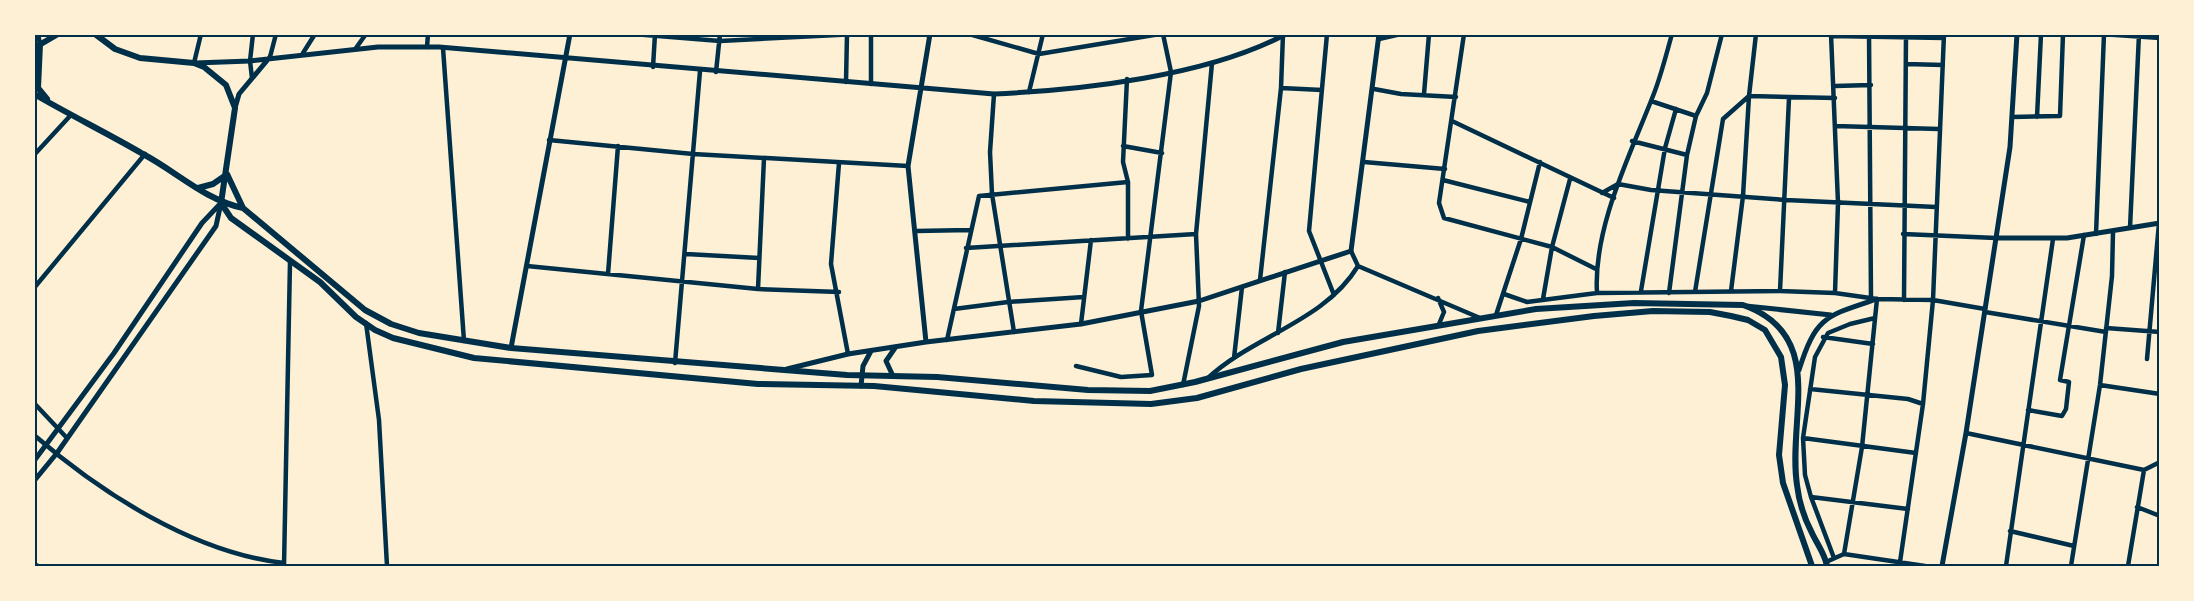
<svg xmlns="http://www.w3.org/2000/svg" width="2194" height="601" font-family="'IBM Plex Serif',serif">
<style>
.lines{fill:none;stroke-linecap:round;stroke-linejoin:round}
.minor{stroke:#003049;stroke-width:4.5}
.tertiary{stroke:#003049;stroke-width:5}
.secondary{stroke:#003049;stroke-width:6}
.neatline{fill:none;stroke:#003049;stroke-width:2}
</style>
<rect width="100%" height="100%" fill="#fdf0d5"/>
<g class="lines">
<path class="minor" d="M 38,34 L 40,44
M 633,34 L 720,41 L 857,34
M 908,34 L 930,35
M 969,34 L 1039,54 L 1160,34
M 1327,34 L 1309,231 L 1334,295
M 1464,34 L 1439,203 L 1444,218 L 1552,247 L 1596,269
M 1831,34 L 1838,203 L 1835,293
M 1869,34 L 1871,298
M 2101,34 L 2160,38
M 1831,36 L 1944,38
M 1379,39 L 1401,34
M 427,47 L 428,34
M 356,48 L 366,34
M 443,48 L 464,341
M 303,53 L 315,34
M 270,57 L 276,34
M 194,63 L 201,34
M 1906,64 L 1943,65
M 653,67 L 655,34
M 716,72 L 720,34
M 252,78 L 250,61 L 253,34
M 1127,79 L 1123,162 L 1128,182 L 1128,239
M 846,82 L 847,34
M 871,84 L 871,34
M 1835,86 L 1871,85
M 1281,88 L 1322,90
M 1374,89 L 1401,94 L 1456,97
M 1029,92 L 1043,34
M 994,94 L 990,152 L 992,194 L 1014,332
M 1424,94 L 1429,34
M 1651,101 L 1696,116
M 2012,117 L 2060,116 L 2063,34
M 2037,117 L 2041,34
M 1452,121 L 1614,198
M 1835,126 L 1939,129
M 549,140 L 693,154 L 908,166
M 1632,141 L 1687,155
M 1123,146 L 1162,153
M 34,155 L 70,116
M 1364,162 L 1445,169
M 839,163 L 831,264 L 848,354
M 1443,180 L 1530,202
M 1602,193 L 1618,184 L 1651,190 L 1786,200 L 1936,207
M 2130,228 L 2139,34
M 916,231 L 970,230
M 1903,234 L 1996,238
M 2096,234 L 2104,34
M 966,248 L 1196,234 L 1212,63
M 1351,251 L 1358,266 L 1480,318
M 686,254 L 759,258
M 527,266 L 758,289 L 839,292
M 608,274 L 618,146
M 1260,280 L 1281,88 L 1283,34
M 34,288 L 145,154
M 758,289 L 764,158
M 1641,291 L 1665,148 L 1676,109
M 1731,291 L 1743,196 L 1749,96 L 1756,34
M 1780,291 L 1789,98
M 1695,292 L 1723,119 L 1749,96 L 1835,98
M 1597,293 C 1593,228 1630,155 1653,96 C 1661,76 1666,55 1672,34
M 1669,293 L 1687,155 L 1696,116 L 1707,93 L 1722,34
M 1504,294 L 1527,302 L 1597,293 L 1780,291 L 1835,293 L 1877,299 L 1933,300 L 1985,309
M 1438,298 L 1444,312 L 1439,324
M 1543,299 L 1552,247 L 1570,179
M 1904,300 L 1906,34
M 954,309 L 1008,302 L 1084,297
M 1985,312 L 2106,332
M 1496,315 L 1521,239 L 1540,162
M 366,323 L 379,420 L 387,566
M 1081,324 L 1091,240
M 2106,328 L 2160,332
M 1278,333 L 1285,272
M 1823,337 L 1873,344
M 947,340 L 979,196 L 1128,182
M 1234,358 L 1242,287
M 2147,359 L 2159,223
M 675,363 L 700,71
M 1076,366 L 1121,377 L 1152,375 L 1141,311 L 1171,72 L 1163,34
M 1208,378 C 1253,336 1325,321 1358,266
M 1183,385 L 1199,306 L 1196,234
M 2100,385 L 2160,394
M 1810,389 L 1908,399 L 1923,404
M 34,403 L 66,437
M 2028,410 L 2062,416 L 2066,409 L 2069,382 L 2060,380 L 2084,235
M 1966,433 L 2144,470 L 2160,462
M 34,435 C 101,493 194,553 284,563
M 1803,438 L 1916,453
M 1811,497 L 1908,509
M 2137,507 L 2160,516
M 2010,531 L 2074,546
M 1844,554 L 1862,447 L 1877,299
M 1834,558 L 1811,497 L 1805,475 L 1803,438 L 1815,357 L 1828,333 L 1850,324 L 1875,318
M 1826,562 L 1844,554 L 1925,566
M 1900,562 L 1923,404 L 1933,300 L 1944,34
M 34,564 L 38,566
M 284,566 L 290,262
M 2006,566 L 2053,239
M 2071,566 L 2100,385 L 2112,276 L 2113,232
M 2128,566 L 2144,470"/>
<path class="tertiary" d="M 195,63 L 250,61 L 378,47 L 439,47 L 994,94 C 1082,90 1208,76 1286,34
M 235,108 L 239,94 L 270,57
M 1996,238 L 2067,238 L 2160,223
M 1746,306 L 1831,315
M 926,342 L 908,166 L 930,34
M 511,348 L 570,34
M 787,369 L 848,354 L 926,342 L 1081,324 L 1199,301 L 1351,251 L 1379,34
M 1799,370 C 1816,316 1826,316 1877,299
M 893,376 L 886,361 L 895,348
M 861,386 L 863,366 L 871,351
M 34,461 L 114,353 L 202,223 L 220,204
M 34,481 L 57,453 L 216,226 L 221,203
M 1942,566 L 1966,433 L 2010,147 L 2017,34"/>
<path class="secondary" d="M 95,34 L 115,49 L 140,58 L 194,63 L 204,67 L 226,85 L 235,108 L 221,203 L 231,218 L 320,282 L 356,317 L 375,330 L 393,338 L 474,358 L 758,384 L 874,386 L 1034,401 L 1151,404 L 1197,398 L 1301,369 L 1478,331 L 1594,316 L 1653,311 L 1710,312 L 1731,316 L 1748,320 L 1765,330 L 1781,357 L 1785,385 L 1779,455 L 1783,483 L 1812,566
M 40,44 L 38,88 L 47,99
M 34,48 L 58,34
M 34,94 C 70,115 107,133 143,154 C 177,172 205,200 243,208 L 365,310 L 391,324 L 419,333 L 511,348 L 847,375 L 937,377 L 1088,390 L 1150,391 L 1195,382 L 1343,342 L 1536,309 L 1634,303 L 1743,305 C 1828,335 1787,418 1797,485 C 1799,502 1804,518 1812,533 C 1817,544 1825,554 1827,566
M 227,174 L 243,208
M 198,188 L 213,184 L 226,175"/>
</g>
<rect width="2194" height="601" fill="none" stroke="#fdf0d5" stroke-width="72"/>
<rect x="36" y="36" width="2122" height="529" class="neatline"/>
</svg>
